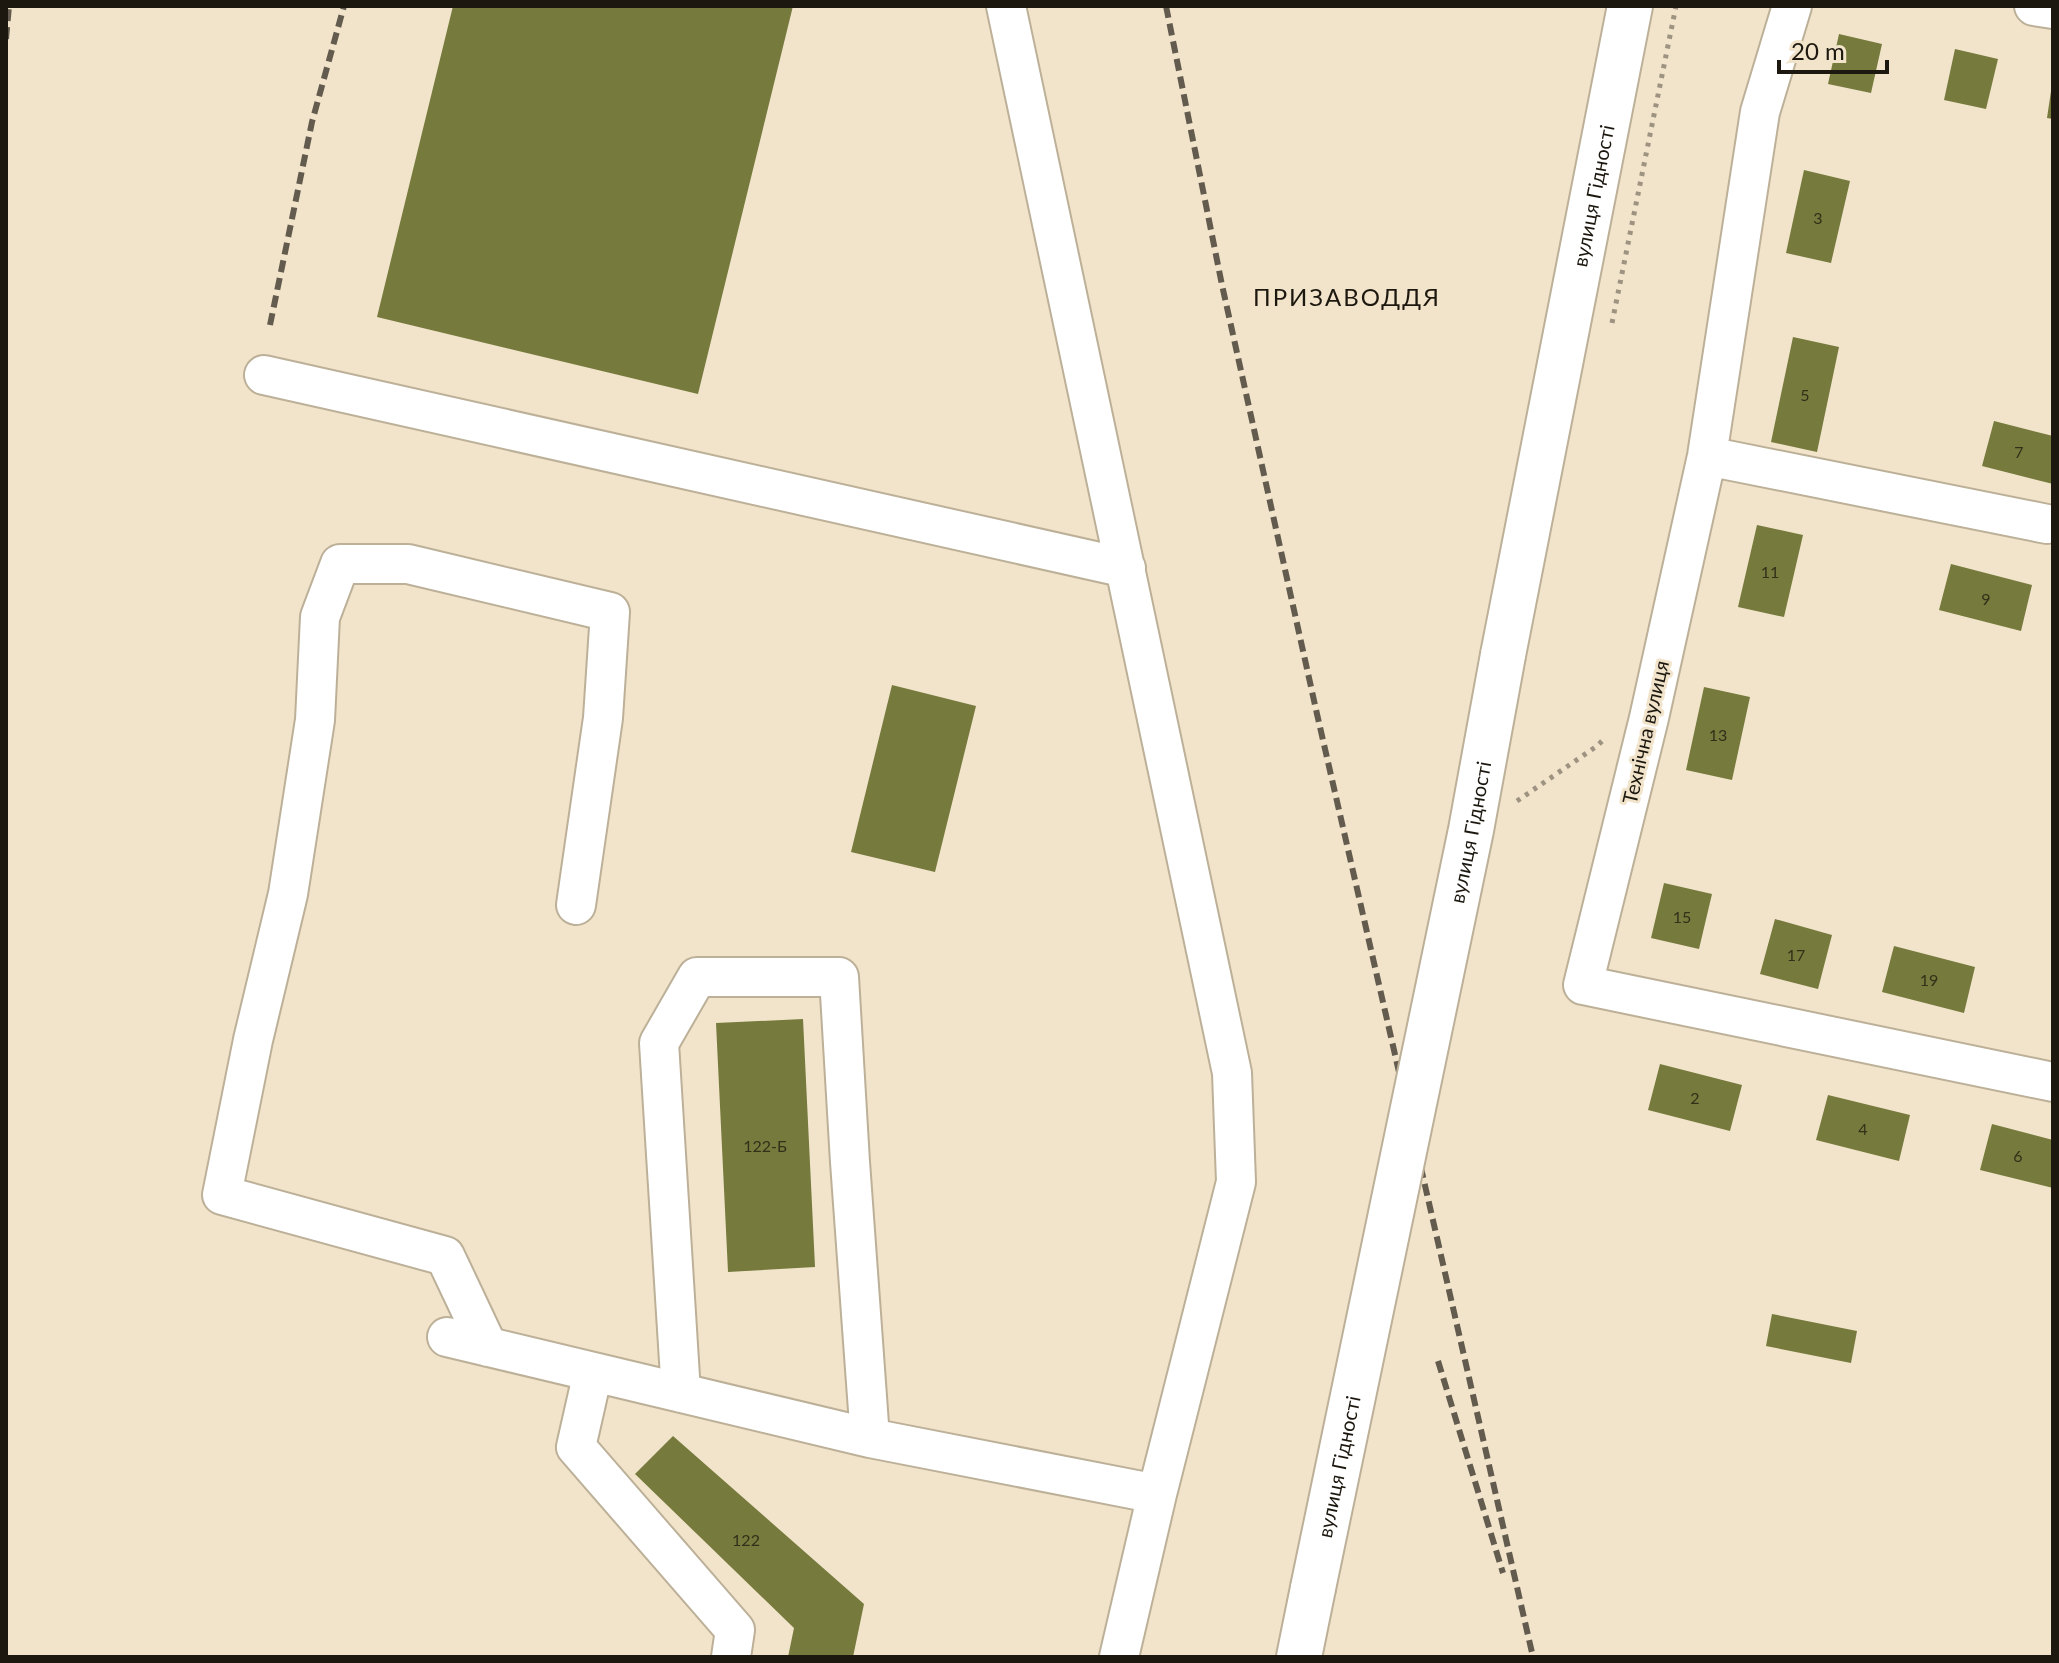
<svg xmlns="http://www.w3.org/2000/svg" width="2059" height="1663" font-family="Lato,sans-serif">
<style>
.building{fill:#767a3c}
.lines{fill:none;stroke-linecap:round;stroke-linejoin:round}
.minor-casing{stroke:#bcb098;stroke-width:42}
.major-casing{stroke:#bcb098;stroke-width:48}
.path{stroke:#9d9380;stroke-width:5;stroke-dasharray:4 6;stroke-linecap:butt}
.minor{stroke:#fff;stroke-width:38}
.major{stroke:#fff;stroke-width:44}
.rail{stroke:#635b4d;stroke-width:6;stroke-dasharray:12 6;stroke-linecap:butt}
.major-bridge-casing{stroke:#bcb098;stroke-width:48;stroke-linecap:butt}
.major-bridge{stroke:#fff;stroke-width:44}
.labels{text-anchor:middle;dominant-baseline:central;stroke-width:6;stroke-linejoin:round;paint-order:stroke}
.number-label{font-size:16px;fill:#33301a}
.street-label{font-size:20px;fill:#1d180f;stroke:#f1e4cb}
.quarter-label{font-size:24px;letter-spacing:2px;fill:#1d180f;stroke:#f1e4cb}
</style>
<rect width="100%" height="100%" fill="#f1e4cb"/>
<path class="building" d="M 453,6 L 793,6 L 698,394 L 377,317 Z
M 1839,34 L 1882,44 L 1871,93 L 1828,84 Z
M 1955,49 L 1998,59 L 1986,109 L 1944,100 Z
M 2051,91 L 2053,92 L 2053,119 L 2047,118 Z
M 1804,170 L 1850,181 L 1831,263 L 1786,253 Z
M 1793,337 L 1839,347 L 1817,452 L 1771,442 Z
M 1994,421 L 2053,436 L 2053,484 L 1982,466 Z
M 1757,525 L 1803,535 L 1784,617 L 1738,607 Z
M 1951,564 L 2032,585 L 2021,631 L 1939,610 Z
M 892,685 L 976,706 L 935,872 L 851,852 Z
M 1704,687 L 1750,697 L 1732,780 L 1686,770 Z
M 1664,883 L 1712,894 L 1699,949 L 1651,938 Z
M 1775,919 L 1832,935 L 1818,989 L 1760,974 Z
M 1894,946 L 1975,967 L 1964,1013 L 1882,992 Z
M 803,1019 L 815,1267 L 728,1272 L 716,1023 Z
M 1660,1064 L 1742,1085 L 1730,1131 L 1648,1110 Z
M 1828,1095 L 1910,1115 L 1899,1161 L 1816,1140 Z
M 1992,1124 L 2053,1140 L 2053,1188 L 1980,1170 Z
M 1772,1314 L 1857,1331 L 1851,1363 L 1766,1346 Z
M 673,1436 L 864,1604 L 853,1657 L 788,1657 L 794,1628 L 635,1474 Z"/>
<g class="lines">
<g class="minor-casing">
<path id="minor" d="M 1006,6 L 1232,1073 L 1236,1182 L 1157,1494 L 1119,1657
M 1792,6 L 1760,112 L 1707,456 L 1649,718 L 1583,985 L 2053,1082
M 2034,6 L 2053,9
M 264,375 L 1126,568
M 1707,456 L 2047,524
M 447,1337 L 870,1438 L 1157,1494
M 488,1347 L 445,1256 L 222,1195 L 253,1040 L 288,894 L 315,720 L 320,617 L 340,564 L 408,564 L 610,612 L 603,718 L 576,905
M 593,1372 L 576,1447 L 735,1630 L 731,1657
M 681,1393 L 659,1043 L 697,977 L 839,977 L 850,1162 L 870,1438"/>
</g>
<g class="major-casing">
<g id="major">
<path id="s1" d="M 1503,655 L 1630,6"/>
<path d="M 1299,1657 L 1313,1588"/>
</g>
</g>
<path class="path" d="M 1612,323 L 1676,6
M 1517,801 L 1597,746 L 1603,740"/>
<use href="#minor" class="minor"/>
<use href="#major" class="major"/>
<path class="rail" d="M 1166,6 L 1222,285 L 1317,714 L 1533,1657
M 6,39 L 9,6
M 270,325 L 312,122 L 344,6
M 1438,1361 L 1503,1573"/>
<g class="major-bridge-casing">
<g id="major-bridge">
<path id="s2" d="M 1313,1588 L 1471,830 L 1503,655"/>
</g>
</g>
<use href="#major-bridge" class="major-bridge"/>
</g>
<g class="labels">
<g class="number-label">
<text x="1818" y="217">3</text>
<text x="1805" y="394">5</text>
<text x="2019" y="451">7</text>
<text x="1770" y="571">11</text>
<text x="1986" y="598">9</text>
<text x="1718" y="734">13</text>
<text x="1682" y="916">15</text>
<text x="1796" y="954">17</text>
<text x="1929" y="979">19</text>
<text x="1695" y="1097">2</text>
<text x="1863" y="1128">4</text>
<text x="765" y="1145">122-Б</text>
<text x="2018" y="1155">6</text>
<text x="746" y="1539">122</text>
</g>
<g class="street-label">
<text stroke="none"><textPath href="#s1" startOffset="468">вулиця Гідності</textPath></text>
<text transform="translate(1645 732) rotate(-77)">Технічна вулиця</text>
<text stroke="none"><textPath href="#s2" startOffset="772">вулиця Гідності</textPath></text>
<text stroke="none"><textPath href="#s2" startOffset="124">вулиця Гідності</textPath></text>
</g>
<g class="quarter-label">
<text x="1347" y="296">ПРИЗАВОДДЯ</text>
</g>
</g>
<rect width="2059" height="1663" fill="none" stroke="#1d180f" stroke-width="16"/>
<path d="M1779 60v12h108v-12" fill="none" stroke="#1d180f" stroke-width="4"/>
<text x="1791" y="60" font-size="24" fill="#1d180f" stroke="#f1e4cb" stroke-width="6" paint-order="stroke">20 m</text>
</svg>
